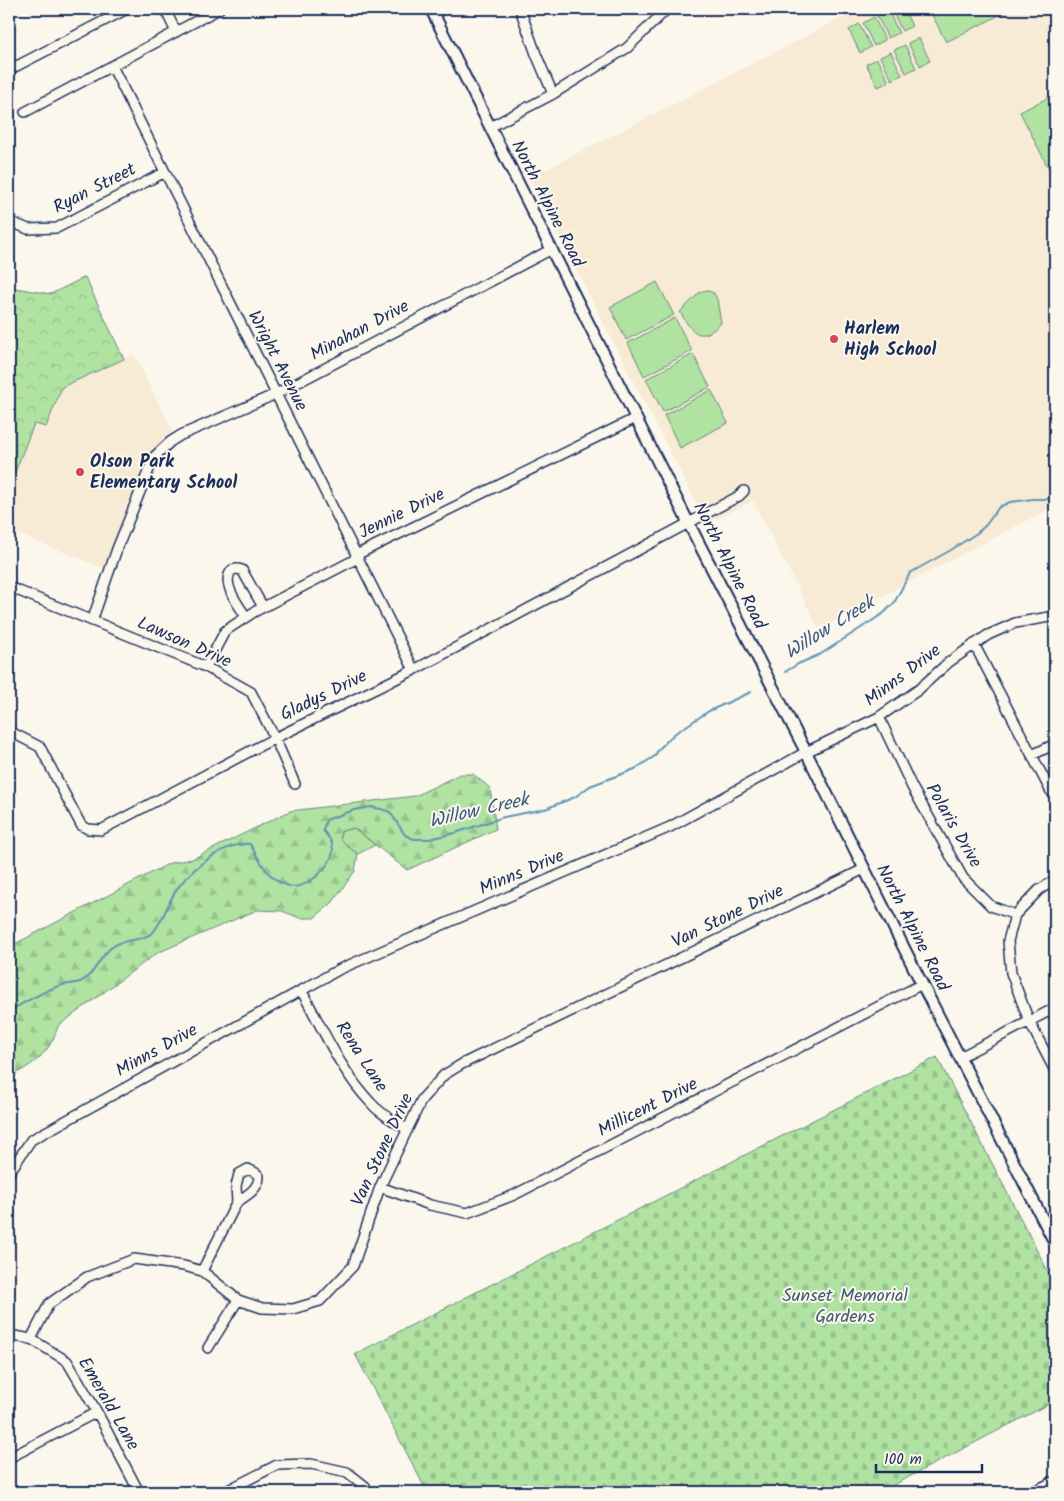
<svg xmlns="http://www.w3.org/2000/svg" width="1064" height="1501" font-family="Kalam,sans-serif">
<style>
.built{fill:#f8ebd6}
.grass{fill:url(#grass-tufts);stroke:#668880}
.forest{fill:url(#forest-firs);stroke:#668880}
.cemetery{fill:url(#cemetery-stones);stroke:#668880}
.park{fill:url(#park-crowns);stroke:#668880}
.pitch{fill:#b0e2a2;stroke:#668880}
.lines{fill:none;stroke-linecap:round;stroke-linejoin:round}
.stream{stroke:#5f95b3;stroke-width:2}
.minor-casing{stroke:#1b2f5e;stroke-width:12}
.major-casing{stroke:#1b2f5e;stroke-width:14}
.minor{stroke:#fbf7ec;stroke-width:9}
.major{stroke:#fbf7ec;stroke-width:10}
.poi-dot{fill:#d1495b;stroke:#fbf7ec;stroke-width:2}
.labels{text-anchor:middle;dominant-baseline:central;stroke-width:4;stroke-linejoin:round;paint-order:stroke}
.street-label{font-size:18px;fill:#1b2f5e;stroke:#fbf7ec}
.poi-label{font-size:18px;font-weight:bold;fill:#1b2f5e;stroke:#fbf7ec;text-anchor:start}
.park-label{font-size:18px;fill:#405c6f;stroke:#fbf7ec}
.water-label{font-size:19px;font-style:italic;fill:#385a82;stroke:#fbf7ec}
</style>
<defs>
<pattern id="grass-tufts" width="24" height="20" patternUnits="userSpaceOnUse" patternTransform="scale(1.25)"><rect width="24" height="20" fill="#b0e2a2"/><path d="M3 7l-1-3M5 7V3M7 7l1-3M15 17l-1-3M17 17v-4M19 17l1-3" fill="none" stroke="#97c28e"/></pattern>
<pattern id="forest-firs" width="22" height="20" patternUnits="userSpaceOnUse" patternTransform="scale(1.25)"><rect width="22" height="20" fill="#b0e2a2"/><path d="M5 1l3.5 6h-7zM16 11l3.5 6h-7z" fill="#97c28e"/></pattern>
<pattern id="cemetery-stones" width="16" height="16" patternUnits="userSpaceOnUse" patternTransform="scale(1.25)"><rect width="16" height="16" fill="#b0e2a2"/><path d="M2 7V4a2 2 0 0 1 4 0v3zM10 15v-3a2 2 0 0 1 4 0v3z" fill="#97c28e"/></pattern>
<pattern id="park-crowns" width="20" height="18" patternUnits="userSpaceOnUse" patternTransform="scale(1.25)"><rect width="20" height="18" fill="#b0e2a2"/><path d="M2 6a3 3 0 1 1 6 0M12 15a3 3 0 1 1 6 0" fill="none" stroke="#97c28e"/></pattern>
</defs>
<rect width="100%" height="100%" fill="#fbf7ec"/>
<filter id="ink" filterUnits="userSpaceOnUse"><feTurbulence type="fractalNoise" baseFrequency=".02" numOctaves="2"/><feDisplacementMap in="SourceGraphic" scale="10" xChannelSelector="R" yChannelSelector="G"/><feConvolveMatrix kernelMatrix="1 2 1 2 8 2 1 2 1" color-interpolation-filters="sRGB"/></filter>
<g filter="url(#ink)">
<path class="built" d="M 859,9 L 1055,9 L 1055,506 L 819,629 L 753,501 L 707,524 L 529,178 Z
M 134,354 L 174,434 L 160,445 L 151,457 L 105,569 L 9,530 L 9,487 L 34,423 L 46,427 L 62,387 Z"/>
<path class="grass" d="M 354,828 L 375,845 L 358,854 L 347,846 L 340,838 L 341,831 Z"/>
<path class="forest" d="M 460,774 L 473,774 L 490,788 L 496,829 L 407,870 L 354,828 L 341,831 L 340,838 L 347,846 L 358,854 L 355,871 L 332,903 L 314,918 L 300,918 L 282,911 L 257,910 L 157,953 L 58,1026 C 50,1054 33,1065 9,1077 L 9,947 L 170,863 L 192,859 L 290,811 L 415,796 Z"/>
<path class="cemetery" d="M 937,1057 L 1055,1285 L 1055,1401 L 880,1492 L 427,1492 L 355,1354 Z"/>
<path class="park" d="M 85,277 L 124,359 L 62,387 L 46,427 L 34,424 L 9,487 L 9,287 L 51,294 Z"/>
<path class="pitch" d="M 891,9 L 904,9 L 912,26 L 902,31 Z
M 929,9 L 1012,9 L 946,42 Z
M 888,10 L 899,33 L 888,38 L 877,16 Z
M 874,17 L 885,40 L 874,46 L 863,23 Z
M 859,24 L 871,47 L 860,53 L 849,30 Z
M 919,38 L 930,61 L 920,66 L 908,43 Z
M 905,45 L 916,68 L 906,73 L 894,50 Z
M 891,52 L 902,75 L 892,80 L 880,57 Z
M 877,59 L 889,82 L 878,87 L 866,64 Z
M 1055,94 L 1055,181 L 1020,112 Z
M 657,282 L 674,315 L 626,340 L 610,307 Z
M 705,290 L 714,293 L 717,299 L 721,323 C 701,344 692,333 680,312 L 699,293 Z
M 675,318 L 692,351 L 644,376 L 628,343 Z
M 693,354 L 710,387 L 663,412 L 646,379 Z
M 711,390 L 728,423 L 680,448 L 664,415 Z"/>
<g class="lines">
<path class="stream" d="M 785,672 L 798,664 L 821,654 L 884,613 L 894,603 L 910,573 L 951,550 L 977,533 L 986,525 L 999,507 L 1010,502 L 1033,499 L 1049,499 L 1055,497
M 9,1011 C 24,1003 40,993 56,987 C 64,983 74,985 82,981 C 97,973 100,953 115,945 C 126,939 145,941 154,931 C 165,918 169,897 180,885 C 194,867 227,841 250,844 C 260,861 268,880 289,886 C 305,891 332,867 333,850 C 333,840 327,837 323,830 L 326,820 L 354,810 L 371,807 L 381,809 L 390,812 L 405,835 L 414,839 L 429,839 L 455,833 L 504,817 L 545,809 L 575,797 L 590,786 L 635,769 L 655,756 L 658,750 L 674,734 L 709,711 L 751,692"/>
<g class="minor-casing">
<path id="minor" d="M 165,9 L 176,32
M 520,9 L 536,54 L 553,94
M 112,66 L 414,670
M 9,70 L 127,9
M 25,112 L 219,9
M 490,127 L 553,94 L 627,48 L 667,9
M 9,221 L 28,229 L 57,228 L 165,172
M 9,587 L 206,667 L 251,692 L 275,738 L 295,784
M 246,617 C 239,605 220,583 232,570 L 237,569 L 242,570 L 263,607
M 92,621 L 117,549 L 154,457 L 170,442 L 181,435 L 276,394 L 552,249
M 974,644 L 1050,790 L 1055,796
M 206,667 L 225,631 L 254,612 L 354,560 L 356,555 L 636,418
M 879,717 L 912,787 L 963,878 L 991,906 L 1015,915
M 9,731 L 40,747 L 81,825 L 88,829 L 101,830 L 275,738 L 414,670 L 739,496 L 744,491
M 1032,755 L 1055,744
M 1055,880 L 1039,890 L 1015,915 L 1008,941 L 1011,973 L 1029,1021 L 1055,1071
M 301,990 C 322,1027 340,1070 370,1102 C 380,1114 394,1121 407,1129
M 960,1057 L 1055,1008
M 9,1173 L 31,1140 L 340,969 L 670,827 L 806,752 L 879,717 L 918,690 L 949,662 L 988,635 L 1015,623 L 1055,616
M 380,1187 L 430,1205 L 467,1213 L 514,1195 L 922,984
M 202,1271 L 237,1202 L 236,1186 L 239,1174 L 248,1169 L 256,1173 L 259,1176 C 259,1189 247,1195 237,1202
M 9,1335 L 31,1339 L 67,1361 L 97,1412 L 139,1492
M 31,1339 L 49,1304 L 87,1277 L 134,1259 L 184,1266 L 202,1271 L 238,1300 L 262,1308 L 293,1309 L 320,1301 L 353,1266 L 380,1187 L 422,1099 L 444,1075 L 462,1064 L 864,869
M 208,1348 L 238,1300
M 9,1458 L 97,1412
M 224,1492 L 277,1465 L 311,1464 L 347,1472 L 365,1486 L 368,1492
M 1032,1492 L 1055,1481"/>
</g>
<g class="major-casing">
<path id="major" d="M 431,9 L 688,522 L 806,752 L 922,984 L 1055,1243"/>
</g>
<use href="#minor" class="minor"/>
<use href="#major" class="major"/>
</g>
</g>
<g class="poi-dot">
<circle cx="834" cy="339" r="5"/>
<circle cx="80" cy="472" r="5"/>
</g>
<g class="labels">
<g class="street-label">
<text transform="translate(95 189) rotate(-27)">Ryan Street</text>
<text transform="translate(547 204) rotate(63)">North Alpine Road</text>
<text transform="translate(360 331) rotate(-28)">Minahan Drive</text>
<text transform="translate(277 361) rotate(63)">Wright Avenue</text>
<text transform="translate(402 514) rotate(-26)">Jennie Drive</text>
<text transform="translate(729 566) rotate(63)">North Alpine Road</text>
<text transform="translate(184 643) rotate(24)">Lawson Drive</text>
<text transform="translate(903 676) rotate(-37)">Minns Drive</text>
<text transform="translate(324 696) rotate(-26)">Gladys Drive</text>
<text transform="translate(953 826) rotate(60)">Polaris Drive</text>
<text transform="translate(522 873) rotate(-23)">Minns Drive</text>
<text transform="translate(728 917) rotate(-26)">Van Stone Drive</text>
<text transform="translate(912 928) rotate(63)">North Alpine Road</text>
<text transform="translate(157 1051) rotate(-29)">Minns Drive</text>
<text transform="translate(361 1057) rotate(57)">Rena Lane</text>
<text transform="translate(648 1108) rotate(-27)">Millicent Drive</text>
<text transform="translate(383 1150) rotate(-65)">Van Stone Drive</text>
<text transform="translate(108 1404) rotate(60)">Emerald Lane</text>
</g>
<g class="poi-label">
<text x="844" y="329">Harlem<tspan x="844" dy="21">High School</tspan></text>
<text x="90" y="462">Olson Park<tspan x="90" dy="21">Elementary School</tspan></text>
</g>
<g class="park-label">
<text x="845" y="1296">Sunset Memorial<tspan x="845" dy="21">Gardens</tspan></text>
</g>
<g class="water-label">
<text transform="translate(830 628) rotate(-32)">Willow Creek</text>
<text transform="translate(479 811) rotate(-13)">Willow Creek</text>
</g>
</g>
<rect width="1064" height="1501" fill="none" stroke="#fbf7ec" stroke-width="30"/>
<rect x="15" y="15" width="1034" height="1471" fill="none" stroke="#1b2f5e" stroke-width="2" filter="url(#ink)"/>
<path d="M876 1464v8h106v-8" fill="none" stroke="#1b2f5e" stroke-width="2.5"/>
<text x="884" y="1464" font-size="15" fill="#1b2f5e" stroke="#fbf7ec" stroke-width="4" paint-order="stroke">100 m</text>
</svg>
